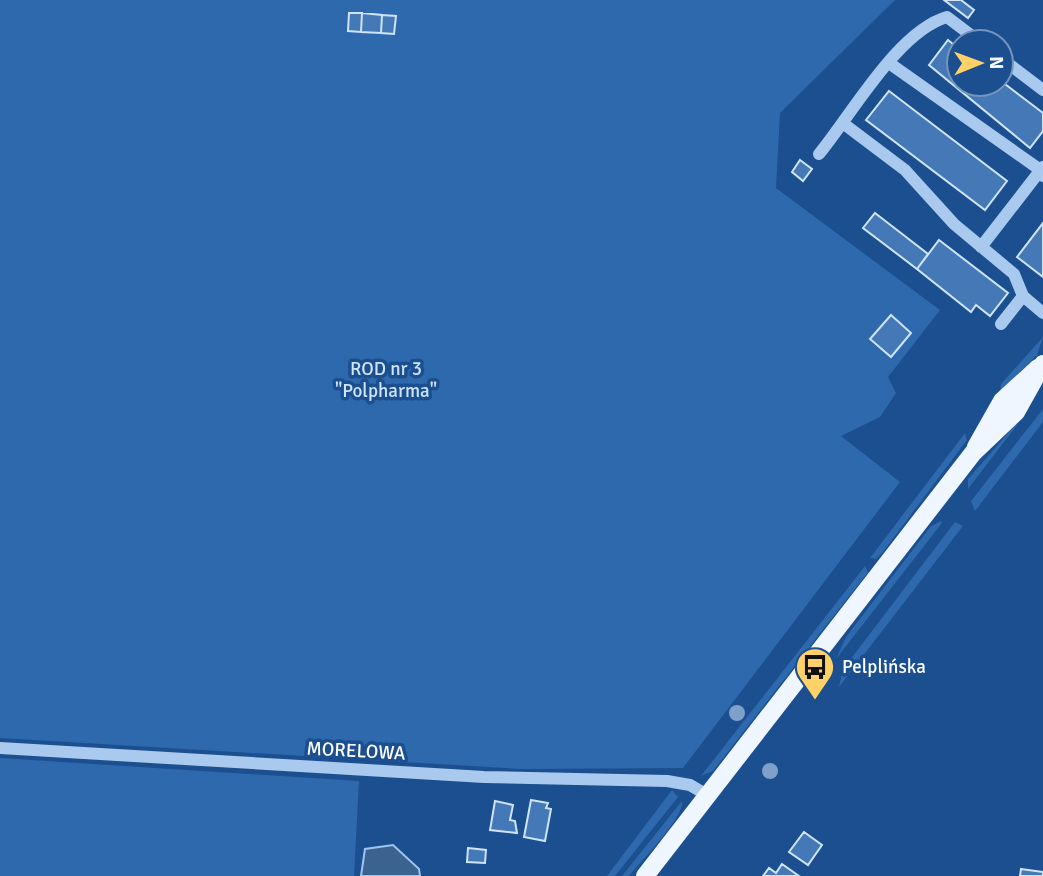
<svg xmlns="http://www.w3.org/2000/svg" width="1043" height="876" font-family="Signika,sans-serif">
<style>
.green{fill:#2e69ad}
.water{fill:#3c6290;stroke:#9cc4f0;stroke-width:2}
.building{fill:#4478b7;stroke:#cfe3fa;stroke-width:2}
.lines{fill:none;stroke-linecap:round;stroke-linejoin:round}
.minor{stroke:#a9c9ee;stroke-width:12}
.major{stroke:#f0f6ff;stroke-width:18}
.tree{fill:#7ea0ca}
.labels{text-anchor:middle;dominant-baseline:central;stroke-width:7;stroke-linejoin:round;paint-order:stroke}
.park-label{font-size:19px;fill:#cfe3fa;stroke:#1b4f8f}
.poi-label{font-size:19px;fill:#fff;stroke:#1b4f8f;text-anchor:start}
.street-label{font-size:19px;fill:#fff;stroke:#1b4f8f}
</style>
<rect width="100%" height="100%" fill="#1b4f8f"/>
<path class="green" d="M 0,0 L 895,0 L 780,113 L 776,188 L 940,310 L 888,377 L 896,393 L 880,417 L 841,436 L 900,482 L 683,768 L 521,769 L 0,738 Z
M 1043,337 L 1037,355 L 1000,392 L 1001,384 Z
M 1043,409 L 1043,422 L 975,511 L 971,501 Z
M 1016,424 L 1017,425 L 968,489 L 968,479 Z
M 965,433 L 967,440 L 883,552 L 876,559 L 870,558 Z
M 941,521 L 942,523 L 836,659 L 846,637 L 931,526 Z
M 955,522 L 963,526 L 839,687 L 843,669 Z
M 865,566 L 868,572 L 713,771 L 701,776 Z
M 0,758 L 359,781 L 354,876 L 0,876 Z
M 672,790 L 678,797 L 615,876 L 607,876 Z
M 682,801 C 684,818 641,861 629,876 L 622,876 Z"/>
<path class="water" d="M 393,845 L 419,869 L 420,876 L 361,876 L 365,849 Z"/>
<path class="building" d="M 944,0 L 961,0 L 974,10 L 968,18 Z
M 349,13 L 362,13 L 361,32 L 348,31 Z
M 362,13 L 382,15 L 381,33 L 361,32 Z
M 382,15 L 396,16 L 394,34 L 381,33 Z
M 948,40 L 959,49 L 959,84 L 1001,84 L 1001,81 L 1043,113 L 1043,131 L 1030,148 L 929,65 Z
M 889,91 L 1007,181 L 985,210 L 866,120 Z
M 800,160 L 812,169 L 803,181 L 792,172 Z
M 875,213 L 928,254 L 917,269 L 863,228 Z
M 1043,223 L 1043,277 L 1017,257 Z
M 939,240 L 1008,293 L 990,316 L 976,305 L 971,312 L 917,269 Z
M 891,315 L 911,333 L 891,357 L 870,339 Z
M 531,800 L 548,803 L 546,808 L 551,809 L 545,841 L 524,837 Z
M 495,801 L 513,805 L 510,820 L 515,821 L 517,833 L 490,830 Z
M 804,832 L 822,845 L 808,865 L 789,852 Z
M 468,848 L 486,850 L 485,863 L 467,862 Z
M 782,864 L 799,876 L 763,876 L 769,868 L 776,873 Z
M 1021,869 L 1043,872 L 1043,876 L 1020,876 Z"/>
<g class="lines">
<path class="minor" d="M 1001,58 L 1043,90
M 889,63 L 1039,169 L 1043,176
M 844,124 L 905,170 L 954,224 L 1014,274 L 1023,296 L 1043,313
M 819,154 C 852,114 898,31 947,17 L 980,42
M 981,247 L 1043,167
M 1001,324 L 1023,296
M 0,748 L 484,777 L 667,781 L 690,785 L 707,795"/>
<path class="major" d="M 976,447 L 1002,401 L 1038,368
M 645,876 L 973,453 L 1016,412 L 1043,364"/>
</g>
<g class="tree">
<circle cx="737" cy="713" r="8"/>
<circle cx="770" cy="771" r="8"/>
</g>
<defs>
<g id="bus-pin" transform="scale(2.0125)"><path d="M0 17L-7.5 6A9.5 9.5 0 1 1 7.5 6Z" fill="#ffd166" stroke="#1b4f8f"/><path d="M-5-6H5V4H4V6H2V4H-2V6H-4V4H-5ZM-3.5-4V0h7V-4ZM-3.5 1.2v1.5H-2V1.2ZM2 1.2v1.5H3.5V1.2Z" fill="#111"/></g>
</defs>
<g fill-rule="evenodd">
<use href="#bus-pin" x="815" y="667"/>
</g>
<g class="labels">
<g class="park-label">
<text x="386" y="369">ROD nr 3<tspan x="386" dy="22">"Polpharma"</tspan></text>
</g>
<g class="poi-label">
<text x="842" y="667">Pelplińska</text>
</g>
<g class="street-label">
<text transform="translate(356 751) rotate(3)">MORELOWA</text>
</g>
</g>
<g transform="translate(980 63) rotate(89)"><circle r="33" fill="#1b4f8f" stroke="#7695bc" stroke-width="2"/>
<path d="M0-5L12 26L0 18L-12 26Z" fill="#ffd166"/>
<text y="-10" font-size="19" font-weight="bold" text-anchor="middle" fill="#ffffff">N</text>
</g>
</svg>
